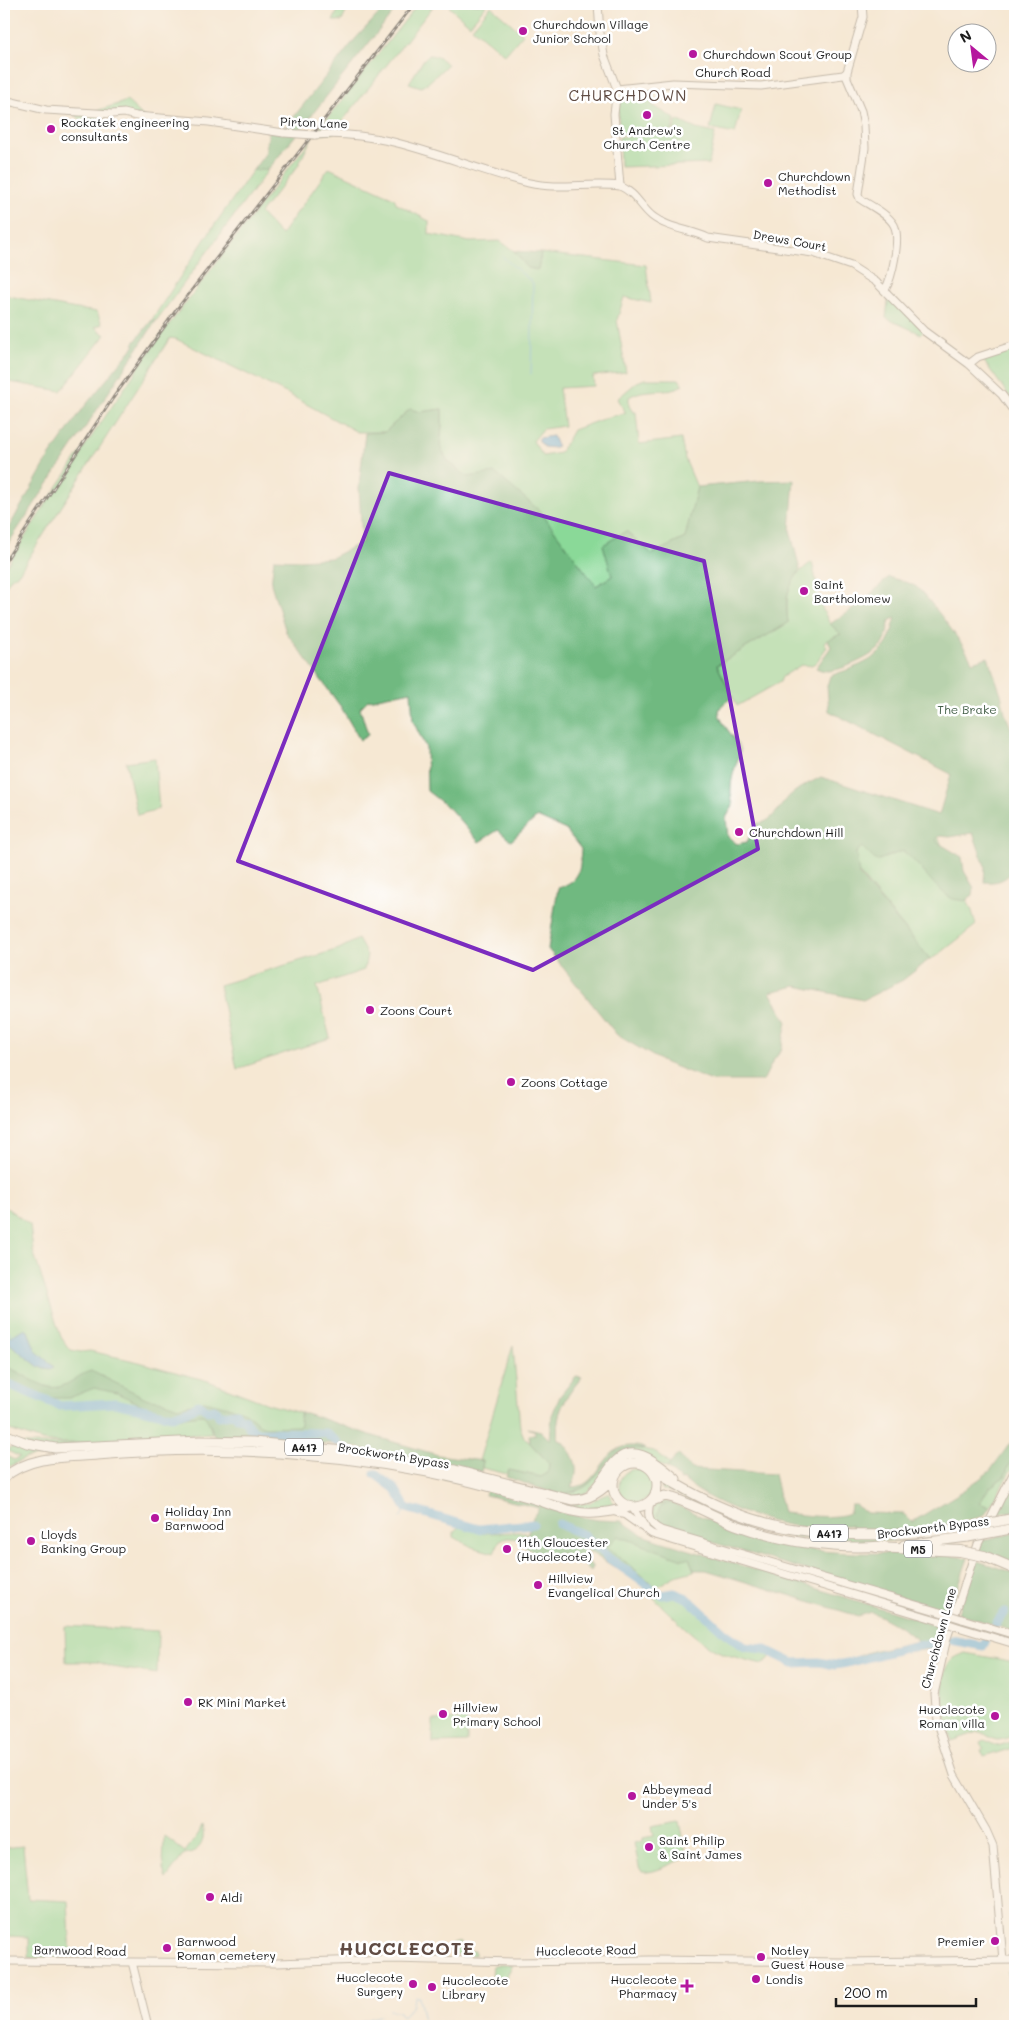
<svg xmlns="http://www.w3.org/2000/svg" width="1019" height="2030" font-family="Mali,sans-serif">
<style>
.green{fill:#8ad998;stroke:#537a5a}
.forest{fill:#6fb980;stroke:#466a4e}
.water{fill:#64afdd;stroke:#40667c}
.lines{fill:none;stroke-linecap:round;stroke-linejoin:round}
.stream{stroke:#64afdd;stroke-width:1}
.river{stroke:#64afdd;stroke-width:9}
.tertiary-casing{stroke:#898278;stroke-width:9}
.trunk-casing{stroke:#898278;stroke-width:11}
.motorway-casing{stroke:#898278;stroke-width:12}
.tertiary{stroke:#fff;stroke-width:7}
.trunk{stroke:#fff;stroke-width:9}
.motorway{stroke:#fff;stroke-width:10}
.rail-casing{stroke:#1c1c1c;stroke-width:3}
.rail{stroke:#fff;stroke-width:1;stroke-dasharray:4;stroke-linecap:butt}
.tertiary-bridge-casing{stroke:#898278;stroke-width:9;stroke-linecap:butt}
.trunk-bridge-casing{stroke:#898278;stroke-width:11;stroke-linecap:butt}
.motorway-bridge-casing{stroke:#898278;stroke-width:12;stroke-linecap:butt}
.tertiary-bridge{stroke:#fff;stroke-width:7}
.trunk-bridge{stroke:#fff;stroke-width:9}
.motorway-bridge{stroke:#fff;stroke-width:10}
.marked{fill:none;stroke:#7b2cbf;stroke-width:4;stroke-linejoin:round}
.poi-dot{fill:#b5179e;stroke:#fff;stroke-width:2}
.labels{text-anchor:middle;dominant-baseline:central;stroke-width:5;stroke-linejoin:round;paint-order:stroke}
.shield{fill:#fff;stroke:#606060;stroke-width:1}
.shield-label{font-size:11px;font-weight:bold;fill:#1c1c1c}
.poi-label{font-size:12px;fill:#1c1c1c;stroke:#fff;text-anchor:start}
.street-label{font-size:12px;fill:#1c1c1c;stroke:#fff}
.park-label{font-size:12px;fill:#425e47;stroke:#fff}
.quarter-label{font-size:15px;letter-spacing:1px;fill:#604c44;stroke:#fff}
.district-label{font-size:18px;font-weight:bold;letter-spacing:1px;fill:#604c44;stroke:#fff}
</style>
<rect width="100%" height="100%" fill="#fff"/>
<filter id="ink" filterUnits="userSpaceOnUse"><feTurbulence type="fractalNoise" baseFrequency=".02" numOctaves="2"/><feDisplacementMap in="SourceGraphic" scale="10" xChannelSelector="R" yChannelSelector="G"/><feConvolveMatrix kernelMatrix="1 2 1 2 8 2 1 2 1" color-interpolation-filters="sRGB"/></filter>
<filter id="wash" filterUnits="userSpaceOnUse"><feTurbulence type="fractalNoise" baseFrequency=".0096" numOctaves="4" result="noise"/><feDisplacementMap in="SourceGraphic" scale="20" xChannelSelector="R" yChannelSelector="G"/><feGaussianBlur stdDeviation="1.12" result="paint"/><feColorMatrix in="noise" values="0 0 0 0 0 0 0 0 0 0 0 0 0 0 0 0 0 1.4 0 .05"/><feComposite in="paint" operator="in"/></filter>
<g filter="url(#wash)">
<rect width="100%" height="100%" fill="#f6e8d3"/>
<path class="green" d="M 341,4 L 357,4 L 355,9 L 347,10 L 342,21 L 333,21 Z
M 418,4 L 435,4 L 333,133 L 313,135 L 298,166 L 260,213 L 281,235 L 329,168 L 394,198 L 397,204 L 429,221 L 429,234 L 470,242 L 500,241 L 514,251 L 528,268 L 538,270 L 541,253 L 646,265 L 651,303 L 624,297 L 617,320 L 626,372 L 593,376 L 594,386 L 559,388 L 564,426 L 543,429 L 533,441 L 543,456 L 560,453 L 573,430 L 608,417 L 626,413 L 617,399 L 637,382 L 645,379 L 679,379 L 683,385 C 667,395 645,386 629,397 L 629,406 L 633,412 L 636,412 L 639,444 L 681,439 L 685,459 L 697,487 L 685,538 L 652,554 L 626,531 L 612,576 L 596,586 L 447,460 L 440,446 L 442,426 L 442,409 L 420,412 L 410,409 L 385,432 L 357,432 L 288,394 L 176,339 L 170,338 L 19,573 L 11,578 L 4,589 L 4,570 L 49,499 L 158,339 L 314,135 Z
M 452,4 L 487,4 L 470,25 L 449,7 Z
M 491,6 L 523,34 L 505,55 L 472,28 Z
M 429,55 C 435,55 443,59 447,65 L 428,83 L 421,87 L 409,83 L 424,59 Z
M 649,88 L 652,105 L 675,119 L 672,131 L 619,134 L 618,103 L 621,95 L 629,91 Z
M 127,101 L 144,117 L 112,114 L 88,125 L 71,112 L 90,113 Z
M 716,104 L 741,110 L 735,134 L 710,129 Z
M 677,120 L 696,129 L 715,133 L 709,164 L 620,167 L 619,137 L 673,133 Z
M 253,170 L 268,170 L 156,321 L 151,321 L 211,230 Z
M 889,294 L 924,331 L 921,334 L 886,318 Z
M 4,295 C 35,301 66,308 97,312 L 102,324 L 95,327 L 105,335 L 61,391 L 4,381 Z
M 1015,349 L 1015,404 L 983,360 Z
M 812,562 L 822,608 L 830,624 L 841,634 L 824,642 L 827,647 C 818,659 817,668 801,665 L 782,677 L 780,682 L 737,706 L 717,665 L 788,623 C 785,595 787,579 812,562 Z
M 155,758 L 159,809 L 137,815 L 126,762 Z
M 934,828 L 972,911 L 976,925 L 937,956 L 930,959 L 858,872 L 856,852 L 864,834 Z
M 358,939 L 367,955 L 364,970 L 317,986 L 330,1038 L 237,1069 L 219,985 L 339,949 Z
M 4,1206 L 30,1225 L 33,1251 L 56,1322 L 61,1337 L 67,1346 L 71,1350 L 81,1352 L 90,1351 L 139,1362 L 208,1381 L 268,1404 L 300,1413 L 338,1439 L 294,1438 L 203,1415 L 208,1420 L 212,1434 L 135,1437 L 80,1443 L 60,1443 L 42,1441 L 4,1428 Z
M 513,1345 L 520,1427 L 524,1437 L 549,1463 L 548,1473 L 541,1477 L 509,1470 L 507,1474 L 482,1468 L 483,1461 L 479,1461 Z
M 22,1444 L 253,1445 L 396,1461 L 572,1504 L 589,1503 L 608,1493 L 615,1505 L 582,1510 L 349,1457 L 125,1449 L 26,1458 L 4,1469 L 4,1455 L 14,1460 L 20,1457 L 6,1450 Z
M 634,1448 L 654,1451 L 670,1464 L 667,1468 L 628,1453 L 587,1492 L 581,1495 L 566,1497 L 567,1493 C 596,1488 592,1475 608,1459 C 616,1452 624,1450 634,1448 Z
M 1015,1458 L 1015,1463 L 990,1507 L 978,1503 L 989,1488 L 1005,1476 L 1008,1467 Z
M619 1486a17 17 0 1 1 34 0a17 17 0 1 1-34 0Z
M 662,1481 L 714,1509 L 788,1532 L 971,1531 L 971,1533 C 900,1542 828,1549 758,1528 C 736,1521 715,1512 694,1503 C 684,1498 673,1490 662,1490 Z
M 666,1501 L 672,1503 L 663,1504 L 665,1525 L 671,1530 C 658,1526 646,1517 657,1503 Z
M 460,1526 L 483,1533 L 526,1532 L 526,1539 C 516,1541 511,1535 500,1540 L 494,1553 L 472,1547 L 454,1537 L 454,1531 Z
M 617,1536 L 689,1558 L 694,1571 L 675,1576 L 656,1587 L 607,1547 Z
M 658,1593 L 663,1595 L 674,1593 L 687,1598 L 725,1633 L 745,1647 L 764,1649 L 772,1654 L 768,1660 L 762,1664 C 747,1660 731,1657 717,1651 C 700,1643 667,1612 654,1598 Z
M 65,1626 L 158,1631 L 157,1674 L 112,1667 L 98,1662 L 66,1662 Z
M 965,1653 L 1015,1662 L 1015,1735 C 1010,1737 1003,1740 998,1740 C 990,1740 986,1732 978,1732 L 952,1741 C 945,1720 936,1680 951,1661 C 954,1657 961,1655 965,1653 Z
M 467,1719 L 467,1742 L 433,1743 L 433,1720 Z
M 985,1740 L 996,1746 L 1015,1741 L 1015,1747 L 984,1757 L 981,1750 L 984,1749 L 981,1742 Z
M 680,1821 L 687,1858 C 673,1862 655,1874 642,1872 L 639,1867 L 634,1843 L 642,1841 L 642,1838 L 654,1836 L 652,1826 Z
M 202,1826 C 206,1842 200,1852 184,1854 L 166,1879 L 163,1869 L 164,1836 L 185,1852 L 199,1833 Z
M 23,1846 L 28,1899 L 68,1901 L 71,1958 L 29,1958 L 29,1937 L 4,1936 L 4,1848 Z
M 461,1942 L 461,1951 L 475,1951 L 475,1955 L 451,1954 L 452,1944 Z
M 493,1965 L 513,1965 L 506,1977 L 492,1977 Z
M 1015,1967 L 1015,2003 L 1014,2003 L 1007,1972 Z"/>
<path class="forest" d="M 388,4 L 400,4 L 268,170 L 253,170 L 265,154 L 269,131 L 281,133 L 356,38 Z
M 514,251 L 541,253 L 538,270 L 528,268 Z
M 151,321 L 156,321 L 4,550 L 4,536 L 49,457 L 84,407 L 135,345 L 133,344 Z
M 410,409 L 420,412 L 442,409 L 442,426 L 440,446 L 447,460 L 467,477 L 495,473 L 540,511 L 596,586 L 612,576 L 603,545 L 626,531 L 652,554 L 685,538 L 697,487 L 759,481 L 794,480 L 790,530 L 800,570 C 786,592 785,596 788,623 L 717,665 L 733,697 C 729,700 722,704 720,708 C 714,718 738,740 741,750 C 735,768 727,785 733,805 L 726,818 L 728,837 L 737,844 L 747,842 L 757,823 C 774,824 781,801 793,793 C 801,786 812,782 821,777 L 939,815 L 951,774 L 829,711 L 827,686 L 830,676 C 849,669 874,663 886,645 C 891,638 893,626 896,618 L 890,620 C 888,627 887,636 884,643 C 877,655 841,671 828,671 C 824,671 820,670 816,668 L 831,647 L 828,640 L 841,634 L 830,624 L 860,604 L 889,577 C 897,580 907,582 915,586 C 924,591 971,654 972,662 L 988,657 L 1001,694 L 1005,713 L 1015,738 L 1015,868 C 1006,880 999,883 984,882 L 985,866 L 973,833 L 950,837 L 941,836 L 936,838 L 937,842 L 962,857 L 964,871 L 974,888 L 973,895 L 965,901 C 962,900 957,900 953,899 C 936,891 919,863 903,851 L 876,861 L 862,847 L 856,852 L 859,875 L 930,959 L 903,980 L 863,1000 L 796,986 L 770,992 L 787,1022 L 781,1051 L 773,1061 L 763,1081 L 712,1081 L 663,1062 L 617,1035 L 548,949 L 558,888 C 581,880 580,871 581,849 L 566,830 L 537,817 L 511,841 L 498,830 L 479,842 L 449,808 L 427,791 L 426,748 L 413,721 L 411,691 L 368,700 L 360,708 L 368,735 L 360,740 L 341,707 L 286,632 L 271,584 L 274,559 L 300,560 L 331,558 L 362,542 L 359,487 L 365,433 L 385,432 Z
M 4,1366 C 20,1370 42,1391 59,1387 C 71,1384 79,1374 91,1371 L 148,1399 L 159,1400 L 178,1407 L 204,1401 L 240,1410 L 247,1413 L 260,1425 L 266,1427 L 300,1426 L 300,1413 L 306,1413 L 370,1435 L 438,1455 L 483,1461 L 481,1472 L 339,1444 L 217,1440 C 211,1432 211,1421 203,1415 L 175,1418 L 159,1413 L 117,1393 L 94,1388 L 69,1398 L 46,1398 L 4,1379 Z
M 576,1376 L 582,1377 C 565,1398 555,1412 558,1440 L 562,1441 C 574,1455 582,1469 571,1487 C 599,1489 601,1447 630,1446 C 636,1446 641,1446 645,1449 C 595,1446 609,1485 567,1493 L 566,1497 L 506,1477 L 509,1470 L 541,1477 L 548,1473 L 549,1463 L 530,1443 L 529,1435 L 535,1435 L 535,1431 L 528,1428 L 541,1431 L 550,1440 L 552,1415 L 560,1396 Z
M 1011,1442 L 1015,1444 L 1015,1458 L 1008,1467 L 1005,1476 L 989,1488 L 979,1503 L 990,1507 L 984,1516 L 943,1526 L 905,1530 L 853,1531 L 851,1525 C 835,1525 816,1529 800,1527 C 763,1522 710,1504 683,1479 L 681,1480 L 667,1468 L 678,1454 L 691,1469 L 774,1474 L 783,1513 C 798,1514 837,1521 850,1512 L 851,1505 L 855,1505 L 867,1513 L 904,1514 L 912,1522 L 966,1489 L 990,1471 Z
M 1015,1476 L 1015,1511 L 995,1514 Z
M 486,1491 L 543,1505 L 566,1514 L 598,1520 L 621,1521 L 643,1535 L 660,1541 L 946,1628 L 940,1648 L 902,1652 L 842,1666 L 842,1662 L 872,1651 L 919,1641 C 904,1629 889,1620 871,1612 L 858,1616 L 706,1570 L 694,1570 L 689,1558 L 682,1559 L 618,1536 L 607,1547 L 649,1581 L 652,1585 L 649,1592 L 640,1583 L 585,1549 L 582,1557 L 593,1567 L 591,1571 C 581,1562 572,1556 558,1553 L 554,1562 L 524,1547 L 533,1517 L 539,1508 L 485,1495 Z
M 672,1503 C 714,1522 757,1543 804,1549 C 853,1556 903,1552 952,1553 L 953,1556 L 968,1558 L 950,1611 L 816,1573 L 671,1530 L 657,1516 C 659,1506 662,1504 672,1503 Z
M 1015,1533 L 1015,1566 L 978,1552 L 982,1540 Z
M 974,1560 L 1015,1573 L 1015,1632 L 958,1613 Z"/>
<path class="water" d="M 553,436 L 557,446 L 554,448 L 544,447 L 539,441 L 539,438 Z
M 23,1329 L 28,1331 L 36,1351 L 54,1367 L 51,1369 L 39,1367 L 10,1344 L 8,1338 Z"/>
<g class="lines">
<path class="stream" d="M 503,257 L 533,283 L 531,374
M 4,1327 L 13,1335
M 400,1518 L 406,1508
M 389,2010 L 399,2012 L 402,2016 L 404,2015 L 412,2006 L 415,1997 L 419,1997 L 424,2021 L 430,2026
M 356,2026 L 362,2021 L 381,2015"/>
<path class="river" d="M 4,1382 L 60,1406 L 115,1403 L 172,1416 L 192,1409 L 199,1404 L 208,1411 L 216,1410 L 219,1416 L 236,1413 L 238,1418 L 245,1419 L 249,1427 L 257,1432 L 325,1433 L 337,1442
M 375,1474 L 395,1489 L 406,1508 L 479,1529 L 533,1524
M 559,1524 L 584,1535 L 610,1559 L 643,1582 L 650,1588 L 663,1595 L 674,1593 L 687,1598 L 725,1633 L 745,1647 L 764,1649 L 793,1663 L 819,1662 L 835,1665 L 847,1663 L 905,1648 L 942,1642
M 996,1624 L 1004,1612
M 951,1640 L 983,1646 L 986,1640"/>
</g>
</g>
<g filter="url(#ink)">
<g class="lines">
<g class="tertiary-casing">
<path id="tertiary" d="M 598,4 L 600,33 L 604,55 L 617,89 L 614,114 L 620,186
M 862,4 L 863,17 L 847,72 L 847,78 L 861,111 L 864,126 L 865,148 L 858,194 L 860,199 C 871,206 888,214 894,225 C 901,238 892,278 885,290
M 617,89 L 673,83 L 761,86 L 843,75 L 847,72
M 4,100 L 46,110 L 112,114 L 124,113 L 136,116 L 209,122 L 284,133
M 314,135 C 389,128 457,166 529,183 C 559,190 590,182 620,186 C 636,193 640,206 652,216 C 667,228 691,230 708,238 L 813,253 L 851,266 L 876,282 L 924,331 L 969,364 L 1002,395 L 1015,413
M 969,364 L 978,357 L 1015,345
M 650,1502 C 647,1515 648,1524 661,1530 L 943,1613
M 632,1507 L 645,1527
M 612,1511 L 625,1515 L 652,1534 L 940,1621
M 962,1619 L 1015,1635
M 958,1627 L 1015,1644
M 1003,1960 L 993,1846 L 986,1830 L 954,1775 L 936,1720 L 934,1694 L 947,1638 L 978,1544 L 1015,1470
M 4,1961 L 277,1963 L 391,1959 L 516,1962 L 651,1960 L 842,1962 L 1015,1960
M 132,1962 L 148,2026"/>
</g>
<g class="trunk-casing">
<path id="trunk" d="M 4,1434 L 27,1443 L 55,1448 L 200,1441 L 253,1442 L 354,1452 L 455,1470 L 572,1500 C 591,1500 604,1490 615,1476
M613 1485a22 22 0 1 1 44 0a22 22 0 1 1-44 0Z
M 651,1469 C 678,1486 706,1502 736,1513 C 810,1542 893,1537 970,1527
M 4,1478 C 27,1456 66,1457 97,1455 C 208,1445 319,1451 428,1472 C 463,1479 497,1488 531,1498 C 548,1503 567,1512 585,1513 C 600,1514 615,1511 630,1507
M 592,1492 C 600,1484 604,1476 611,1467 C 632,1438 658,1464 676,1479
M 652,1501 L 665,1496 L 673,1498 C 695,1505 715,1517 736,1525 C 782,1542 834,1550 883,1546
M 1000,1521 L 1015,1518
M 1000,1531 L 1015,1528
M 904,1545 L 968,1537"/>
</g>
<g class="motorway-casing">
<path id="motorway" d="M 876,1547 L 960,1551
M 984,1556 L 1015,1569"/>
</g>
<use href="#tertiary" class="tertiary"/>
<use href="#trunk" class="trunk"/>
<use href="#motorway" class="motorway"/>
<g class="rail-casing">
<path id="rail" d="M 4,563 L 113,398 L 177,309 L 414,4"/>
</g>
<use href="#rail" class="rail"/>
<g class="tertiary-bridge-casing">
<path id="tertiary-bridge" d="M 284,133 L 314,135
M 943,1613 L 962,1619
M 940,1621 L 958,1627"/>
</g>
<g class="trunk-bridge-casing">
<path id="trunk-bridge" d="M 970,1527 L 1000,1521
M 968,1537 L 1000,1531"/>
</g>
<g class="motorway-bridge-casing">
<path id="motorway-bridge" d="M 960,1551 L 984,1556"/>
</g>
<use href="#tertiary-bridge" class="tertiary-bridge"/>
<use href="#trunk-bridge" class="trunk-bridge"/>
<use href="#motorway-bridge" class="motorway-bridge"/>
</g>
</g>
<path d="M0 0H1019V2030H0ZM 389,473 L 704,561 L 758,849 L 533,970 L 238,861 Z" fill="#f6e8d3" fill-opacity=".55" fill-rule="evenodd"/>
<path class="marked" d="M 389,473 L 704,561 L 758,849 L 533,970 L 238,861 Z"/>
<g class="poi-dot">
<circle cx="523" cy="31" r="5"/>
<circle cx="693" cy="54" r="5"/>
<circle cx="647" cy="115" r="5"/>
<circle cx="51" cy="129" r="5"/>
<circle cx="768" cy="183" r="5"/>
<circle cx="804" cy="591" r="5"/>
<circle cx="739" cy="832" r="5"/>
<circle cx="370" cy="1010" r="5"/>
<circle cx="511" cy="1082" r="5"/>
<circle cx="155" cy="1518" r="5"/>
<circle cx="31" cy="1541" r="5"/>
<circle cx="507" cy="1549" r="5"/>
<circle cx="538" cy="1585" r="5"/>
<circle cx="188" cy="1702" r="5"/>
<circle cx="443" cy="1714" r="5"/>
<circle cx="995" cy="1716" r="5"/>
<circle cx="632" cy="1796" r="5"/>
<circle cx="649" cy="1847" r="5"/>
<circle cx="210" cy="1897" r="5"/>
<circle cx="995" cy="1941" r="5"/>
<circle cx="167" cy="1948" r="5"/>
<circle cx="761" cy="1957" r="5"/>
<circle cx="756" cy="1979" r="5"/>
<circle cx="413" cy="1984" r="5"/>
<path d="M684.5 1978.5h5v5h5v5h-5v5h-5v-5h-5v-5h5z"/>
<circle cx="432" cy="1987" r="5"/>
</g>
<g class="labels">
<g class="shield">
<rect x="285" y="1438.5" width="38" height="17" rx="4"/>
<rect x="810" y="1524.5" width="38" height="17" rx="4"/>
<rect x="904" y="1540.5" width="28" height="17" rx="4"/>
</g>
<g class="shield-label">
<text x="304" y="1447">A417</text>
<text x="829" y="1533">A417</text>
<text x="918" y="1549">M5</text>
</g>
<g class="poi-label">
<text x="533" y="24">Churchdown Village<tspan x="533" dy="14">Junior School</tspan></text>
<text x="703" y="54">Churchdown Scout Group</text>
<text x="61" y="122">Rockatek engineering<tspan x="61" dy="14">consultants</tspan></text>
<text x="647" y="130" text-anchor="middle">St Andrew's<tspan x="647" dy="14">Church Centre</tspan></text>
<text x="778" y="176">Churchdown<tspan x="778" dy="14">Methodist</tspan></text>
<text x="814" y="584">Saint<tspan x="814" dy="14">Bartholomew</tspan></text>
<text x="749" y="832">Churchdown Hill</text>
<text x="380" y="1010">Zoons Court</text>
<text x="521" y="1082">Zoons Cottage</text>
<text x="165" y="1511">Holiday Inn<tspan x="165" dy="14">Barnwood</tspan></text>
<text x="41" y="1534">Lloyds<tspan x="41" dy="14">Banking Group</tspan></text>
<text x="517" y="1542">11th Gloucester<tspan x="517" dy="14">(Hucclecote)</tspan></text>
<text x="548" y="1578">Hillview<tspan x="548" dy="14">Evangelical Church</tspan></text>
<text x="198" y="1702">RK Mini Market</text>
<text x="453" y="1707">Hillview<tspan x="453" dy="14">Primary School</tspan></text>
<text x="985" y="1709" text-anchor="end">Hucclecote<tspan x="985" dy="14">Roman villa</tspan></text>
<text x="642" y="1789">Abbeymead<tspan x="642" dy="14">Under 5's</tspan></text>
<text x="659" y="1840">Saint Philip<tspan x="659" dy="14">&amp; Saint James</tspan></text>
<text x="220" y="1897">Aldi</text>
<text x="177" y="1941">Barnwood<tspan x="177" dy="14">Roman cemetery</tspan></text>
<text x="985" y="1941" text-anchor="end">Premier</text>
<text x="771" y="1950">Notley<tspan x="771" dy="14">Guest House</tspan></text>
<text x="403" y="1977" text-anchor="end">Hucclecote<tspan x="403" dy="14">Surgery</tspan></text>
<text x="677" y="1979" text-anchor="end">Hucclecote<tspan x="677" dy="14">Pharmacy</tspan></text>
<text x="766" y="1979">Londis</text>
<text x="442" y="1980">Hucclecote<tspan x="442" dy="14">Library</tspan></text>
</g>
<g class="street-label">
<text x="733" y="72">Church Road</text>
<text transform="translate(314 122) rotate(2)">Pirton Lane</text>
<text transform="translate(790 240) rotate(10)">Drews Court</text>
<text transform="translate(394 1455) rotate(9)">Brockworth Bypass</text>
<text transform="translate(933 1527) rotate(-7)">Brockworth Bypass</text>
<text transform="translate(938 1638) rotate(-75)">Churchdown Lane</text>
<text transform="translate(80 1950) rotate(1)">Barnwood Road</text>
<text transform="translate(586 1950) rotate(-1)">Hucclecote Road</text>
</g>
<g class="park-label">
<text x="967" y="709">The Brake</text>
</g>
<g class="quarter-label">
<text x="628" y="95">CHURCHDOWN</text>
</g>
<g class="district-label">
<text x="407" y="1948">HUCCLECOTE</text>
</g>
</g>
<rect width="1019" height="2030" fill="none" stroke="#fff" stroke-width="20"/>
<g transform="translate(972 48) rotate(331)"><circle r="24" fill="#ffffff" stroke="#a4a4a4"/>
<path d="M0-4L9 19L0 12L-9 19Z" fill="#b5179e"/>
<text y="-8" font-size="14" font-weight="bold" text-anchor="middle" fill="#1c1c1c">N</text>
</g>
<path d="M836 1998v8h140v-8" fill="none" stroke="#1c1c1c" stroke-width="2.5"/>
<text x="844" y="1998" font-size="15" fill="#1c1c1c" stroke="#ffffff" stroke-width="4" paint-order="stroke">200 m</text>
</svg>
